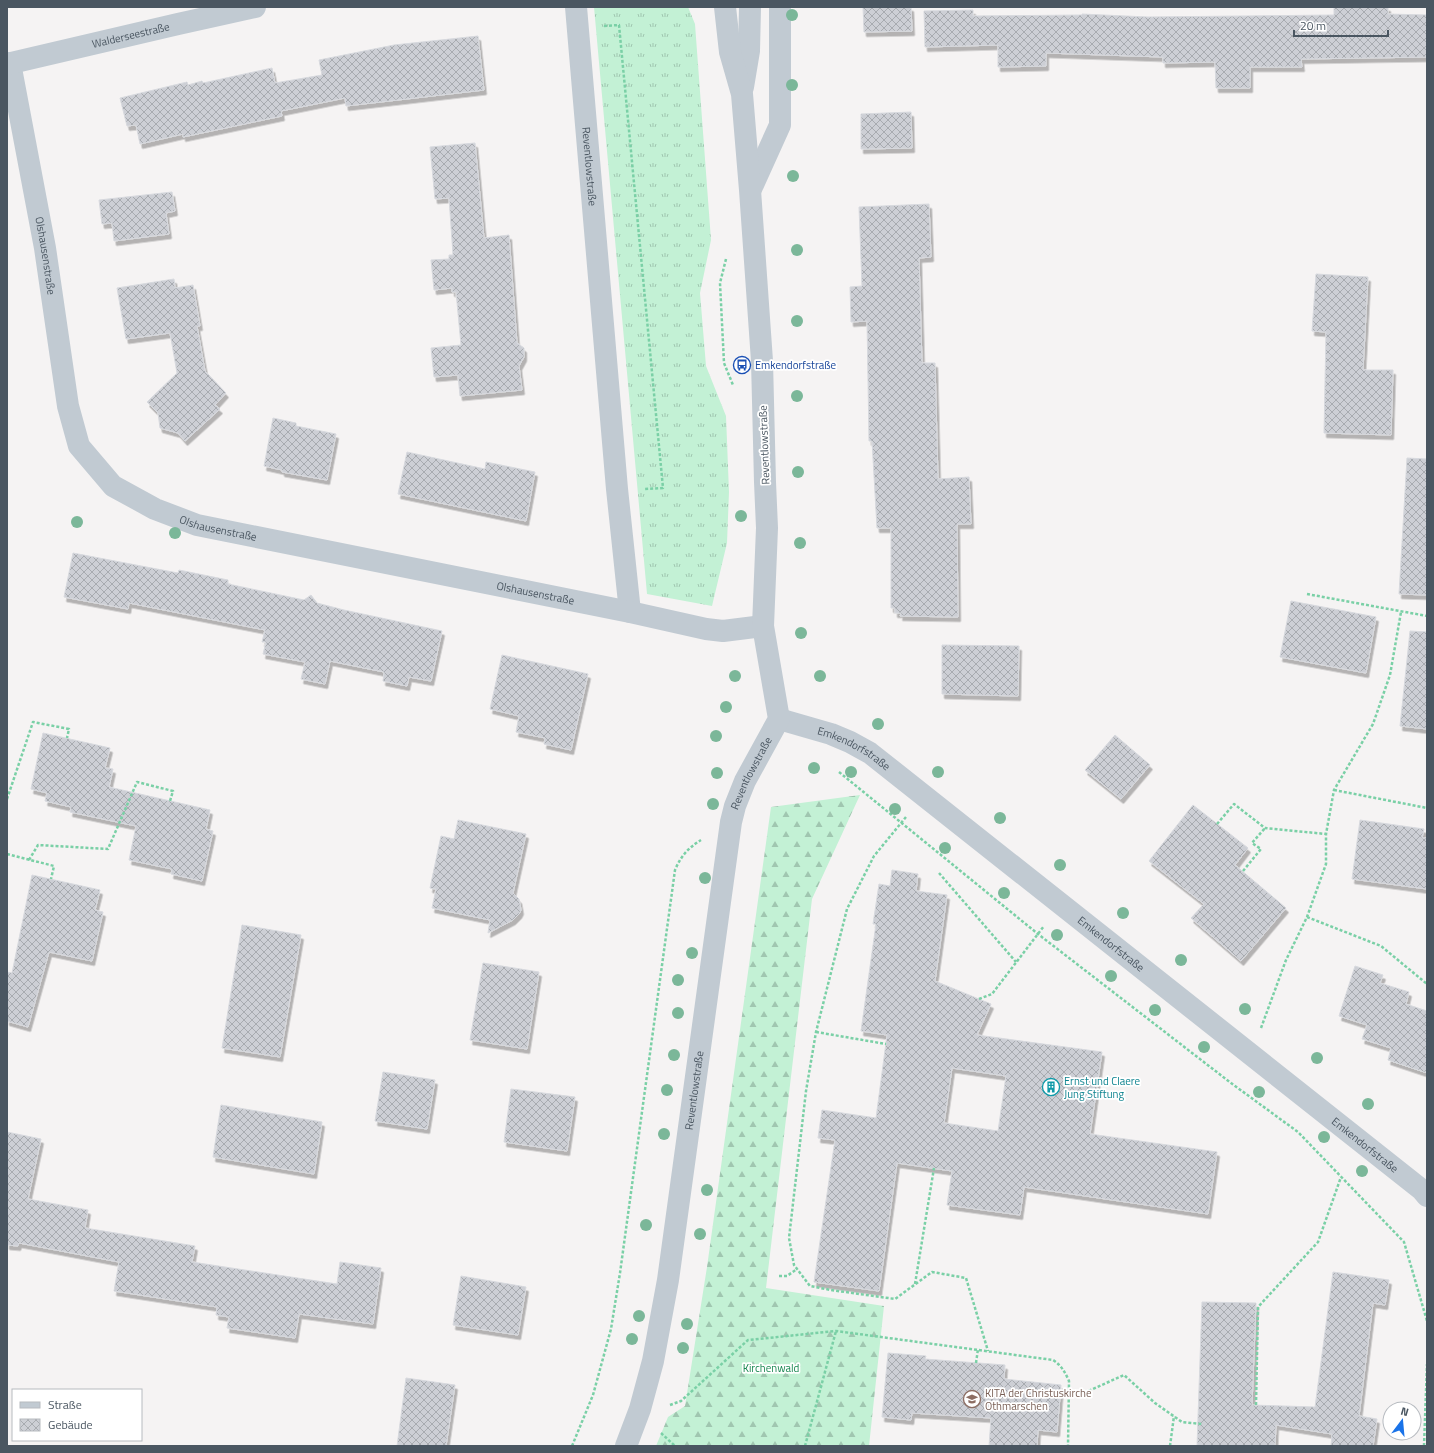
<svg xmlns="http://www.w3.org/2000/svg" width="1434" height="1453" font-family="'Titillium Web',sans-serif">
<style>
.grass{fill:url(#grass-tufts)}
.forest{fill:url(#forest-firs)}
.building{fill:url(#building-cross-hatch);stroke:#d7d9de;fill-rule:evenodd;filter:url(#shadow)}
.lines{fill:none;stroke-linecap:round;stroke-linejoin:round}
.path{stroke:#7ad0a6;stroke-width:2.5;stroke-dasharray:3 2;stroke-linecap:butt}
.minor{stroke:#c1cad2;stroke-width:22}
.tertiary{stroke:#c1cad2;stroke-width:22}
.tree{fill:#7bb799}
.labels{text-anchor:middle;dominant-baseline:central;stroke-width:3.5;stroke-linejoin:round;paint-order:stroke}
.street-label{font-size:11px;fill:#4a5661;stroke:#fff}
.transit-label{font-size:11px;fill:#164399;stroke:#fff;text-anchor:start}
.culture-label{font-size:11px;fill:#0d838f;stroke:#fff;text-anchor:start}
.park-label{font-size:11px;fill:#17864f;stroke:#fff}
.education-label{font-size:11px;fill:#785e54;stroke:#fff;text-anchor:start}
</style>
<defs>
<pattern id="grass-tufts" width="24" height="20" patternUnits="userSpaceOnUse"><rect width="24" height="20" fill="#c3f1d5"/><path d="M3 7l-1-3M5 7V3M7 7l1-3M15 17l-1-3M17 17v-4M19 17l1-3" fill="none" stroke="#a0c6b0"/></pattern>
<pattern id="forest-firs" width="22" height="20" patternUnits="userSpaceOnUse"><rect width="22" height="20" fill="#c3f1d5"/><path d="M5 1l3.5 6h-7zM16 11l3.5 6h-7z" fill="#a0c6b0"/></pattern>
<pattern id="building-cross-hatch" width="8" height="8" patternUnits="userSpaceOnUse"><rect width="8" height="8" fill="#cdcfd5"/><path d="M0 0l8 8M0 8l8-8" fill="none" stroke="#a8abb0"/></pattern>
<filter id="shadow"><feDropShadow dx="2.5" dy="4.5" stdDeviation="0" flood-color="#0004"/></filter>
</defs>
<rect width="100%" height="100%" fill="#f5f3f3"/>
<path class="grass" d="M 594,7 L 688,7 L 695,24 L 711,240 L 700,293 L 706,366 L 726,416 L 729,492 L 727,543 L 712,606 L 647,594 Z"/>
<path class="forest" d="M 860,795 L 812,899 L 766,1288 L 884,1306 L 869,1446 L 656,1446 L 668,1417 L 685,1406 L 707,1267 L 771,807 Z"/>
<path class="building" d="M 863,7 L 911,7 L 912,31 L 864,32 Z
M 1334,7 L 1388,7 L 1388,14 L 1427,15 L 1427,57 L 1301,59 L 1302,67 L 1250,67 L 1250,88 L 1216,88 L 1215,62 L 1163,63 L 1163,57 L 1046,53 L 1046,66 L 998,67 L 998,45 L 925,47 L 924,11 L 973,10 L 973,16 L 1082,15 L 1082,14 L 1148,17 L 1334,15 Z
M 478,36 L 484,90 L 346,106 L 345,98 L 281,111 L 282,116 L 183,137 L 183,134 L 140,144 L 136,125 L 127,126 L 120,98 L 187,82 L 188,85 L 202,81 L 203,83 L 272,68 L 275,83 L 322,75 L 319,60 L 394,45 Z
M 911,112 L 912,148 L 861,149 L 861,114 Z
M 475,143 L 484,238 L 509,235 L 517,343 L 524,348 L 524,357 L 519,366 L 522,390 L 460,396 L 458,375 L 434,377 L 431,348 L 461,345 L 456,292 L 452,292 L 452,288 L 434,290 L 431,260 L 449,259 L 449,255 L 453,255 L 449,198 L 435,199 L 430,147 Z
M 172,192 L 175,211 L 166,213 L 169,234 L 114,241 L 112,223 L 102,224 L 99,200 Z
M 929,204 L 931,257 L 919,258 L 922,363 L 935,363 L 938,479 L 969,477 L 971,524 L 957,524 L 958,617 L 900,616 L 901,613 L 895,613 L 895,608 L 891,608 L 891,528 L 877,528 L 872,441 L 869,441 L 867,321 L 851,322 L 850,287 L 862,286 L 859,207 Z
M 1316,274 L 1368,277 L 1363,370 L 1393,370 L 1391,435 L 1324,433 L 1326,332 L 1312,331 Z
M 174,279 L 175,288 L 193,285 L 200,326 L 197,326 L 205,371 L 226,393 L 215,405 L 220,409 L 185,441 L 178,433 L 160,428 L 158,413 L 147,402 L 177,373 L 170,333 L 126,339 L 117,288 Z
M 273,418 L 296,423 L 296,426 L 336,434 L 327,480 L 282,472 L 282,470 L 264,466 Z
M 407,452 L 485,469 L 486,462 L 535,472 L 526,521 L 398,494 Z
M 1407,458 L 1427,459 L 1427,595 L 1399,594 Z
M 73,553 L 178,573 L 179,570 L 228,580 L 228,584 L 304,600 L 311,595 L 317,603 L 344,610 L 442,631 L 431,681 L 409,677 L 407,686 L 383,681 L 384,672 L 330,661 L 325,684 L 301,679 L 305,662 L 263,654 L 266,642 L 262,642 L 265,630 L 129,603 L 128,609 L 64,597 Z
M 1291,601 L 1376,617 L 1366,673 L 1280,657 Z
M 1410,631 L 1427,632 L 1427,729 L 1400,726 Z
M 942,645 L 1019,646 L 1018,696 L 942,694 Z
M 502,655 L 588,674 L 571,750 L 544,744 L 545,738 L 516,732 L 519,716 L 490,709 Z
M 43,733 L 110,748 L 105,768 L 113,769 L 109,787 L 210,810 L 206,829 L 213,831 L 202,881 L 171,874 L 172,869 L 129,860 L 136,826 L 70,812 L 71,807 L 45,801 L 47,793 L 31,789 Z
M 1115,735 L 1150,765 L 1121,799 L 1085,770 Z
M 1193,805 L 1248,848 L 1235,865 L 1286,908 L 1241,961 L 1191,918 L 1204,904 L 1149,861 Z
M 458,820 L 526,834 L 513,893 L 519,899 L 521,910 L 519,914 L 513,920 L 488,933 L 490,920 L 432,908 L 436,889 L 430,888 L 441,836 L 454,839 Z
M 1360,820 L 1424,829 L 1422,838 L 1427,838 L 1427,889 L 1352,879 Z
M 892,870 L 918,874 L 916,891 L 947,895 L 935,981 L 991,1004 L 977,1035 L 1102,1052 L 1090,1134 L 1217,1152 L 1208,1214 L 1024,1187 L 1020,1215 L 947,1205 L 952,1171 L 897,1163 L 879,1291 L 814,1282 L 835,1140 L 818,1138 L 822,1110 L 876,1118 L 887,1035 L 861,1031 L 876,924 L 873,924 L 879,884 L 890,886 ZM 952,1068 L 1006,1076 L 998,1131 L 944,1123 Z
M 32,875 L 100,890 L 95,910 L 103,912 L 92,961 L 49,952 L 28,1027 L 7,1021 L 7,972 L 12,973 Z
M 242,925 L 301,935 L 280,1057 L 222,1048 Z
M 483,963 L 539,972 L 527,1049 L 470,1040 Z
M 1355,966 L 1383,975 L 1380,983 L 1409,992 L 1406,1004 L 1427,1011 L 1427,1073 L 1388,1060 L 1391,1048 L 1362,1039 L 1367,1025 L 1339,1016 Z
M 383,1072 L 435,1080 L 427,1129 L 375,1121 Z
M 511,1089 L 575,1097 L 567,1151 L 504,1142 Z
M 221,1105 L 322,1122 L 314,1174 L 213,1157 Z
M 7,1132 L 41,1139 L 28,1199 L 88,1210 L 85,1228 L 195,1246 L 192,1262 L 337,1284 L 340,1262 L 381,1268 L 373,1324 L 299,1314 L 295,1338 L 227,1328 L 229,1317 L 216,1315 L 217,1307 L 114,1291 L 119,1262 L 19,1243 L 18,1246 L 7,1245 Z
M 1333,1272 L 1389,1280 L 1385,1305 L 1373,1303 L 1359,1416 L 1377,1419 L 1373,1446 L 1331,1446 L 1332,1434 L 1276,1425 L 1275,1446 L 1197,1446 L 1202,1302 L 1256,1303 L 1252,1405 L 1315,1407 Z
M 461,1276 L 526,1287 L 518,1335 L 453,1325 Z
M 888,1353 L 926,1356 L 925,1359 L 1005,1365 L 1004,1379 L 1061,1385 L 1057,1432 L 1038,1430 L 1037,1446 L 989,1446 L 991,1418 L 912,1413 L 911,1420 L 882,1417 Z
M 406,1378 L 455,1385 L 446,1446 L 397,1446 Z"/>
<g class="lines">
<path class="path" d="M 604,26 L 619,25 L 663,488 L 645,489
M 726,259 L 720,283 L 724,363 L 733,385
M 1307,594 L 1427,616
M 839,772 L 1038,934 L 1231,1083 L 1298,1132 L 1404,1242 L 1427,1321
M 1334,790 L 1427,808
M 7,799 L 33,722 L 69,729 L 67,738
M 906,817 L 874,856 L 847,909 L 816,1032 L 806,1091 L 789,1238 L 794,1265 L 810,1286 L 831,1290 L 895,1299 L 932,1272 L 966,1278 L 988,1351
M 1217,824 L 1234,804 L 1265,828 L 1326,834
M 7,854 L 54,866 L 51,879
M 29,860 L 38,845 L 108,849 L 137,782 L 173,791 L 170,801
M 1243,871 L 1261,849 L 1252,843 L 1265,828
M 939,873 L 1016,962
M 1307,917 L 1381,946 L 1427,984
M 979,999 L 992,994 L 1044,926
M 1261,1028 L 1286,960 L 1307,917 L 1326,864 L 1326,834 L 1334,790 L 1373,724 L 1390,675 L 1401,612
M 816,1032 L 886,1044
M 779,1276 L 787,1276 L 797,1269
M 915,1284 L 934,1168
M 976,1363 L 978,1349
M 1069,1393 L 1084,1393 L 1124,1375 L 1155,1403 L 1182,1422 L 1202,1424
M 670,1405 L 681,1401 L 748,1340 L 836,1331 L 1053,1360 C 1061,1365 1065,1372 1069,1381 L 1068,1446
M 1256,1405 L 1258,1307 L 1318,1242 L 1341,1177
M 661,1433 L 675,1446
M 572,1446 L 593,1395 L 611,1329 L 620,1273 L 675,870 C 681,856 688,848 701,840
M 805,1446 L 836,1331
M 1170,1446 L 1174,1416
M 1424,1446 L 1427,1364"/>
<g class="minor">
<path id="s1" d="M 576,7 L 617,489 L 630,612"/>
<path id="s2" d="M 10,63 L 45,248 L 68,406 L 79,446 L 113,486 L 155,509 L 197,525 L 630,612 L 706,629 L 723,631 L 763,626"/>
<path id="s3" d="M 7,64 L 178,24 L 255,7"/>
<path id="s4" d="M 779,719 L 831,734 L 850,742 L 870,753 L 1422,1190 L 1427,1196"/>
</g>
<g class="tertiary">
<path d="M 743,87 L 749,51 L 750,7"/>
<path d="M 751,189 L 780,125 L 780,7"/>
<path id="s5" d="M 626,1446 L 640,1409 L 653,1361 L 668,1280 L 731,822 L 735,806 L 745,781 L 779,719 L 763,626 L 767,528 L 765,482 L 762,361 L 750,190 L 742,94 L 730,52 L 725,7"/>
</g>
</g>
<g class="tree">
<circle cx="792" cy="15" r="6"/>
<circle cx="792" cy="85" r="6"/>
<circle cx="793" cy="176" r="6"/>
<circle cx="797" cy="250" r="6"/>
<circle cx="797" cy="321" r="6"/>
<circle cx="797" cy="396" r="6"/>
<circle cx="798" cy="472" r="6"/>
<circle cx="741" cy="516" r="6"/>
<circle cx="77" cy="522" r="6"/>
<circle cx="175" cy="533" r="6"/>
<circle cx="800" cy="543" r="6"/>
<circle cx="801" cy="633" r="6"/>
<circle cx="735" cy="676" r="6"/>
<circle cx="820" cy="676" r="6"/>
<circle cx="726" cy="707" r="6"/>
<circle cx="878" cy="724" r="6"/>
<circle cx="716" cy="736" r="6"/>
<circle cx="814" cy="768" r="6"/>
<circle cx="851" cy="772" r="6"/>
<circle cx="938" cy="772" r="6"/>
<circle cx="717" cy="773" r="6"/>
<circle cx="713" cy="804" r="6"/>
<circle cx="895" cy="809" r="6"/>
<circle cx="1000" cy="818" r="6"/>
<circle cx="945" cy="848" r="6"/>
<circle cx="1060" cy="865" r="6"/>
<circle cx="705" cy="878" r="6"/>
<circle cx="1004" cy="893" r="6"/>
<circle cx="1123" cy="913" r="6"/>
<circle cx="1057" cy="935" r="6"/>
<circle cx="692" cy="953" r="6"/>
<circle cx="1181" cy="960" r="6"/>
<circle cx="1111" cy="976" r="6"/>
<circle cx="678" cy="980" r="6"/>
<circle cx="1245" cy="1009" r="6"/>
<circle cx="1155" cy="1010" r="6"/>
<circle cx="678" cy="1013" r="6"/>
<circle cx="1204" cy="1047" r="6"/>
<circle cx="674" cy="1055" r="6"/>
<circle cx="1317" cy="1058" r="6"/>
<circle cx="667" cy="1090" r="6"/>
<circle cx="1259" cy="1092" r="6"/>
<circle cx="1368" cy="1104" r="6"/>
<circle cx="664" cy="1134" r="6"/>
<circle cx="1324" cy="1137" r="6"/>
<circle cx="1362" cy="1171" r="6"/>
<circle cx="707" cy="1190" r="6"/>
<circle cx="646" cy="1225" r="6"/>
<circle cx="700" cy="1234" r="6"/>
<circle cx="639" cy="1316" r="6"/>
<circle cx="687" cy="1324" r="6"/>
<circle cx="632" cy="1339" r="6"/>
<circle cx="683" cy="1348" r="6"/>
</g>
<defs>
<g id="bus-ring" transform="scale(0.9)"><circle r="9.5" fill="#fff" stroke="#1a4fb4" stroke-width="1.5"/><path d="M-5-6H5V4H4V6H2V4H-2V6H-4V4H-5ZM-3.5-4V0h7V-4ZM-3.5 1.2v1.5H-2V1.2ZM2 1.2v1.5H3.5V1.2Z" fill="#1a4fb4"/></g>
<g id="building-ring" transform="scale(0.9)"><circle r="9.5" fill="#fff" stroke="#0f9aa8" stroke-width="1.5"/><path d="M-4-6H4V6H1V3H-1V6H-4ZM-2.5-4.3h1.7v1.8h-1.7ZM.8-4.3h1.7v1.8H.8ZM-2.5-1h1.7V.8h-1.7ZM.8-1h1.7V.8H.8Z" fill="#0f9aa8"/></g>
<g id="school-ring" transform="scale(0.9)"><circle r="9.5" fill="#fff" stroke="#8d6e63" stroke-width="1.5"/><path d="M0-5L7-2L0 1L-7-2ZM-4 1L0 2.5L4 1V4Q0 6-4 4Z" fill="#8d6e63"/></g>
</defs>
<g fill-rule="evenodd">
<use href="#bus-ring" x="742" y="365"/>
<use href="#building-ring" x="1051" y="1087"/>
<use href="#school-ring" x="972" y="1399"/>
</g>
<g class="labels">
<g class="street-label">
<text stroke="none"><textPath href="#s3" startOffset="127">Walderseestraße</textPath></text>
<text stroke="none"><textPath href="#s1" startOffset="160">Reventlowstraße</textPath></text>
<text stroke="none"><textPath href="#s2" startOffset="196">Olshausenstraße</textPath></text>
<text transform="translate(764 445) rotate(-92)">Reventlowstraße</text>
<text stroke="none"><textPath href="#s2" startOffset="556">Olshausenstraße</textPath></text>
<text stroke="none"><textPath href="#s2" startOffset="880">Olshausenstraße</textPath></text>
<text stroke="none"><textPath href="#s4" startOffset="81">Emkendorfstraße</textPath></text>
<text stroke="none"><textPath href="#s5" startOffset="687">Reventlowstraße</textPath></text>
<text stroke="none"><textPath href="#s4" startOffset="405">Emkendorfstraße</textPath></text>
<text stroke="none"><textPath href="#s5" startOffset="363">Reventlowstraße</textPath></text>
<text stroke="none"><textPath href="#s4" startOffset="729">Emkendorfstraße</textPath></text>
</g>
<g class="transit-label">
<text x="755" y="365">Emkendorfstraße</text>
</g>
<g class="culture-label">
<text x="1064" y="1081">Ernst und Claere<tspan x="1064" dy="13">Jung Stiftung</tspan></text>
</g>
<g class="park-label">
<text x="771" y="1368">Kirchenwald</text>
</g>
<g class="education-label">
<text x="985" y="1393">KITA der Christuskirche<tspan x="985" dy="13">Othmarschen</tspan></text>
</g>
</g>
<rect width="1434" height="1453" fill="none" stroke="#4a5661" stroke-width="16"/>
<rect x="12" y="1389" width="130" height="52" fill="#ffffff" stroke="#b7bbc0"/>
<rect x="20" y="1402" width="20" height="6" fill="#c1cad2" stroke="#b7bbc0"/>
<text x="48" y="1409" font-size="12" fill="#4a5661">Straße</text>
<rect x="20" y="1419" width="20" height="12" fill="url(#building-cross-hatch)" stroke="#b7bbc0"/>
<text x="48" y="1429" font-size="12" fill="#4a5661">Gebäude</text>
<g transform="translate(1402 1421) rotate(16)"><circle r="19" fill="#ffffff" stroke="#b7bbc0"/>
<path d="M0-3L7 15L0 10L-7 15Z" fill="#1a73e8"/>
<text y="-6" font-size="11" font-weight="bold" text-anchor="middle" fill="#4a5661">N</text>
</g>
<path d="M1294 30v6h94v-6" fill="none" stroke="#4a5661" stroke-width="2"/>
<text x="1300" y="30" font-size="12" fill="#4a5661" stroke="#ffffff" stroke-width="3" paint-order="stroke">20 m</text>
</svg>
